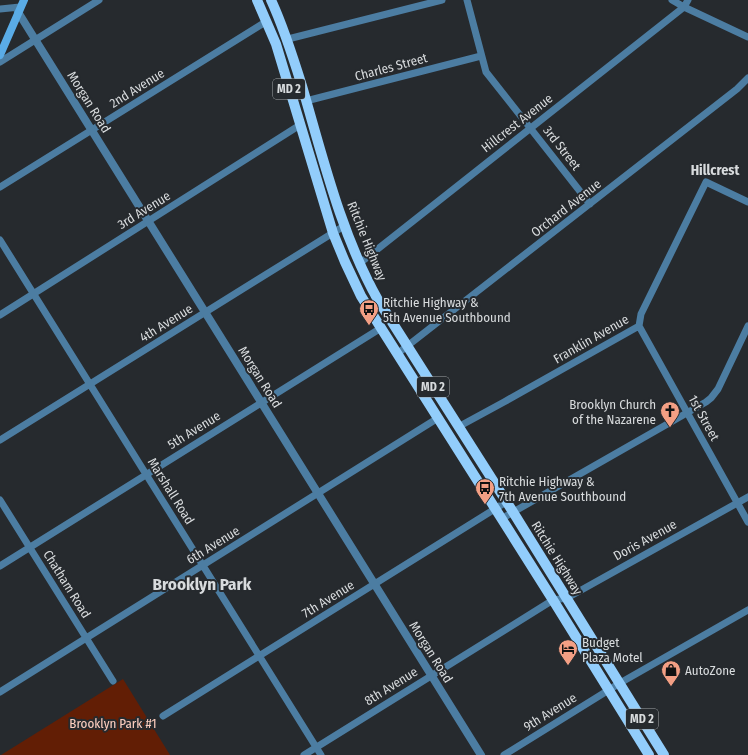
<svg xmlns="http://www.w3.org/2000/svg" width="748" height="755" font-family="'Fira Sans Condensed',sans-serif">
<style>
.green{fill:#621e05}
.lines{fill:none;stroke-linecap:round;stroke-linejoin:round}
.minor{stroke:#4c7da2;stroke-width:7}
.tertiary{stroke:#4c7da2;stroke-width:8}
.secondary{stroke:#5aace7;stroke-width:8}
.primary{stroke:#92cdfb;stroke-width:10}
.labels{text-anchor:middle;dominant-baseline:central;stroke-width:4;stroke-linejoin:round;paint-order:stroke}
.shield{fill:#262a2e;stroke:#a3a6a8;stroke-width:1}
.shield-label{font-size:12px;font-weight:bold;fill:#d8dbdd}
.street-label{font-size:13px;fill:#d8dbdd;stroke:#262a2e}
.poi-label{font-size:13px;fill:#d8dbdd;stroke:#262a2e;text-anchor:start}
.park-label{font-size:13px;fill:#fecfc0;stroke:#262a2e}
.neighbourhood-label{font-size:14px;font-weight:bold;fill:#d8dbdd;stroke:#262a2e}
.district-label{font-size:17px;font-weight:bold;fill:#d8dbdd;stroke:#262a2e}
</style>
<rect width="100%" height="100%" fill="#262a2e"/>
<path class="green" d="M 123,679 L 170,755 L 1,755 Z"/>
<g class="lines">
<path class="minor" d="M 467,0 L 486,72 L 590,204
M 672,0 L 684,7 L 748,37
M 0,9 L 20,7
M 288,39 L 442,0
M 0,62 L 99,0
M 306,101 L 481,56
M 0,187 L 267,21
M 0,240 L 321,755
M 360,263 L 684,7 L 688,0
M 0,315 L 300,125
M 639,326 L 748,522
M 397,354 L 737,89 L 748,78
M 458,427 L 504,402 L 639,326 L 641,314 L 706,182 L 748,202
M 0,440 L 344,226
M 0,500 L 113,681
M 501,519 L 706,402 L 711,398 L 718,389 L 748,326
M 0,566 L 381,328
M 0,692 L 438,418
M 163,716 L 506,502
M 304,755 L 553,600 L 567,598 L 748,497
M 504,755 L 620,683 L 748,610"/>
<path class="tertiary" d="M 18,12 L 481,755"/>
<path class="secondary" d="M 0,55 L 24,0"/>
<path class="primary" d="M 257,0 L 276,44 L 333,233 L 345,262 L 361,296 L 381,328 L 553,600 L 649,755
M 271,0 C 284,28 293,57 302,86 C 323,158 341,234 378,300 L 513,512 L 664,755"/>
</g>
<defs>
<g id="bus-pin" transform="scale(1)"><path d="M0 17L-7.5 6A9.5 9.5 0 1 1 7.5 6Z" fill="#f39f84" stroke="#262a2e"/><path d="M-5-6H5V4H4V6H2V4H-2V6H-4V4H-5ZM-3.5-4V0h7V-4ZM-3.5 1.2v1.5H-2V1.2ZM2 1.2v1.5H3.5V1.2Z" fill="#111"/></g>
<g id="church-pin" transform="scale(1)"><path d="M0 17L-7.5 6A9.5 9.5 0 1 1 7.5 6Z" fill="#f39f84" stroke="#262a2e"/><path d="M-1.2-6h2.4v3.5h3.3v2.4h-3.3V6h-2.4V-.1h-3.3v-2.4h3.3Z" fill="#111"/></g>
<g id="hotel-pin" transform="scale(1)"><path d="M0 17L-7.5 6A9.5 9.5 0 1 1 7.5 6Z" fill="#f39f84" stroke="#262a2e"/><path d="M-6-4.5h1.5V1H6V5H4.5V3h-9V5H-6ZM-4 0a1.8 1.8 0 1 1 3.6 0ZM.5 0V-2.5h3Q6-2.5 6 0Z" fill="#111"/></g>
<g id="shop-pin" transform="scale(1)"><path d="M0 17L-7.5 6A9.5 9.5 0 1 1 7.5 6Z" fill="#f39f84" stroke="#262a2e"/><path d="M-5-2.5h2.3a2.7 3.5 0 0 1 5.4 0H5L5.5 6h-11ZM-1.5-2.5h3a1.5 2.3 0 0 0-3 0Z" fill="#111"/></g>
</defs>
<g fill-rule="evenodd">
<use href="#bus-pin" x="369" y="309"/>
<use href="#church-pin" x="670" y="411"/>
<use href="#bus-pin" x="485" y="488"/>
<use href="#hotel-pin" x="568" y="649"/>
<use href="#shop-pin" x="671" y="670"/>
</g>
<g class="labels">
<g class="shield">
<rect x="273" y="79" width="32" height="20" rx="3"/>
<rect x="417" y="377" width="32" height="20" rx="3"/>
<rect x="626" y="709" width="32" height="20" rx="3"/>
</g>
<g class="shield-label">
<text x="289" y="89">MD 2</text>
<text x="433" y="387">MD 2</text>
<text x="642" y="719">MD 2</text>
</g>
<g class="street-label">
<text transform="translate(391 67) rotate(-15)">Charles Street</text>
<text transform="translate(137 88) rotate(-32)">2nd Avenue</text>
<text transform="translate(89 102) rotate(58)">Morgan Road</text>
<text transform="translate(517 123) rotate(-38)">Hillcrest Avenue</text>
<text transform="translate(562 148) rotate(52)">3rd Street</text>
<text transform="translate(566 208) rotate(-38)">Orchard Avenue</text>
<text transform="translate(144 210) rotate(-32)">3rd Avenue</text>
<text transform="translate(367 241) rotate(68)">Ritchie Highway</text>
<text transform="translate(166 323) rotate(-32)">4th Avenue</text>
<text transform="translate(591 339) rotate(-30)">Franklin Avenue</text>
<text transform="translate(260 377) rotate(58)">Morgan Road</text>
<text transform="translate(704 418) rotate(61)">1st Street</text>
<text transform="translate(194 430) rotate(-32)">5th Avenue</text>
<text transform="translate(171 491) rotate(58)">Marshall Road</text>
<text transform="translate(645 540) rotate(-29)">Doris Avenue</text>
<text transform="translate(213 545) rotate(-32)">6th Avenue</text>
<text transform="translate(557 558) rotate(58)">Ritchie Highway</text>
<text transform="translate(67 584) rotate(58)">Chatham Road</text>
<text transform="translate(328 599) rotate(-32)">7th Avenue</text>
<text transform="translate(431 652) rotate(58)">Morgan Road</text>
<text transform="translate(391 686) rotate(-32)">8th Avenue</text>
<text transform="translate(550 712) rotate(-32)">9th Avenue</text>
</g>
<g class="poi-label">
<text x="383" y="302">Ritchie Highway &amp;<tspan x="383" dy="15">5th Avenue Southbound</tspan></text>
<text x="656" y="404" text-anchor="end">Brooklyn Church<tspan x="656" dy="15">of the Nazarene</tspan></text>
<text x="499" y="481">Ritchie Highway &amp;<tspan x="499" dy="15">7th Avenue Southbound</tspan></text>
<text x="582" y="642">Budget<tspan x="582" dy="15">Plaza Motel</tspan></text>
<text x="685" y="670">AutoZone</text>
</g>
<g class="park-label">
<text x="113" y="723">Brooklyn Park #1</text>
</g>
<g class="neighbourhood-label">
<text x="715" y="170">Hillcrest</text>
</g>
<g class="district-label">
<text x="202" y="584">Brooklyn Park</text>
</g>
</g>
</svg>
